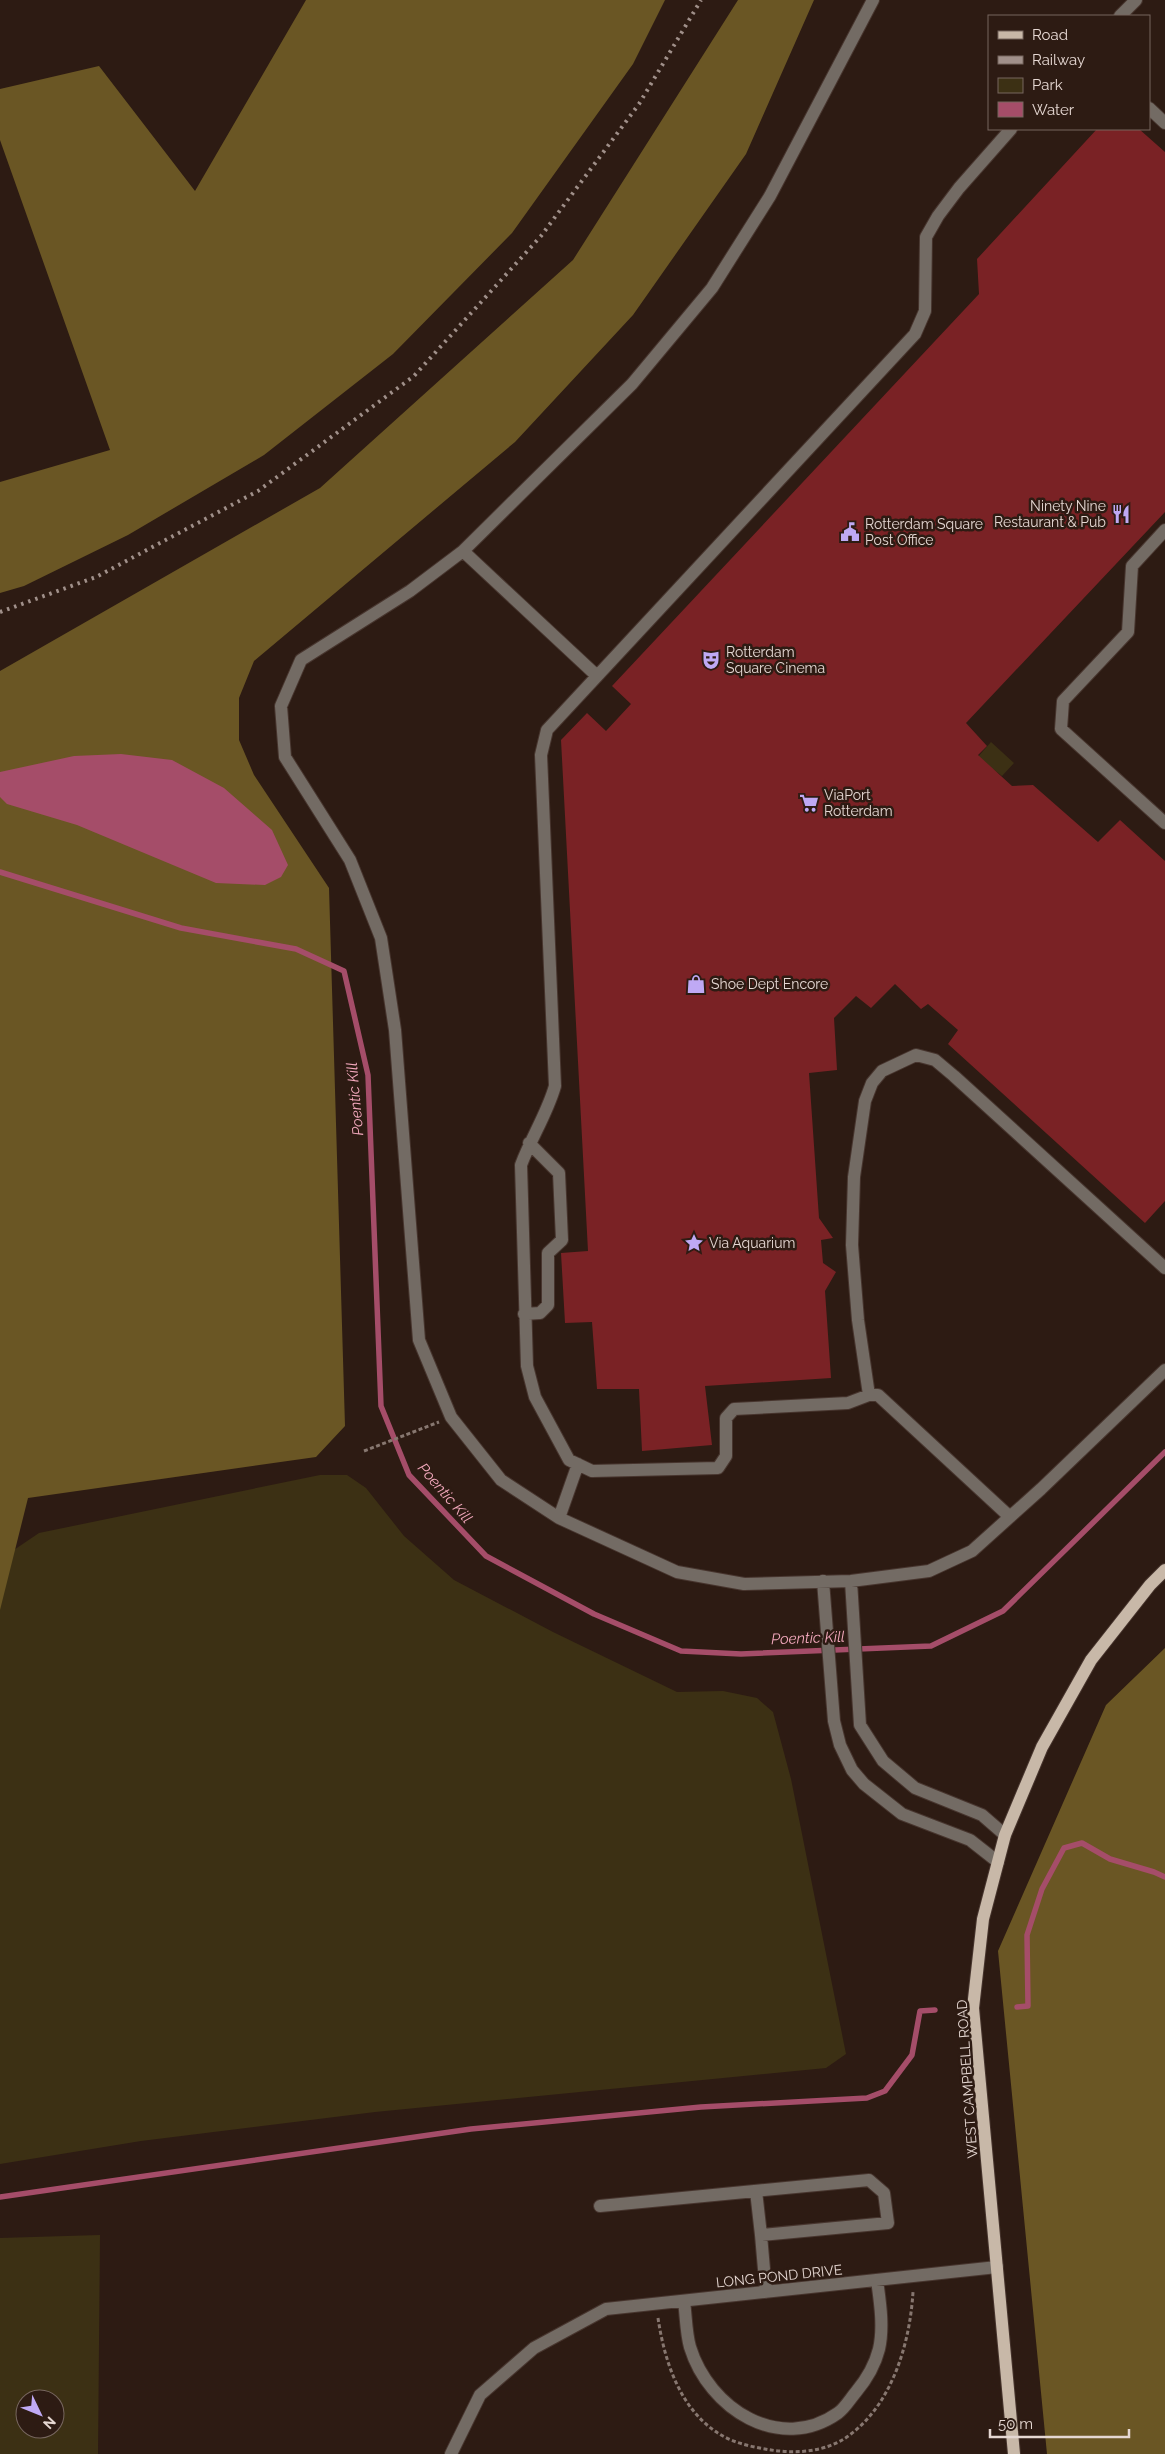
<svg xmlns="http://www.w3.org/2000/svg" width="1165" height="2454" font-family="Raleway,sans-serif">
<style>
.green{fill:#3c3014;fill-rule:evenodd}
.forest{fill:#6a5624}
.water{fill:#a54d69}
.lines{fill:none;stroke-linecap:round;stroke-linejoin:round}
.stream{stroke:#a54d69;stroke-width:5.5}
.building{fill:#7a2225}
.minor-casing{stroke:#47352e;stroke-width:14}
.major-casing{stroke:#47352e;stroke-width:14}
.path{stroke:#877770;stroke-width:3;stroke-dasharray:4 2.5;stroke-linecap:butt}
.minor{stroke:#736b64;stroke-width:12}
.major{stroke:#c8b8a8;stroke-width:12}
.rail{stroke:#a0908a;stroke-width:4;stroke-dasharray:2.5 5;stroke-linecap:butt}
.labels{text-anchor:middle;dominant-baseline:central;stroke-width:5;stroke-linejoin:round;paint-order:stroke}
.poi-label{font-size:14px;fill:#e5d7d2;stroke:#2d1b13;text-anchor:start}
.street-label{font-size:14px;fill:#e5d7d2;stroke:#2d1b13}
.water-label{font-size:15px;font-style:italic;fill:#f2a8bc;stroke:#2d1b13}
</style>
<rect width="100%" height="100%" fill="#2d1b13"/>
<path class="green" d="M 991,742 L 1014,763 L 1002,776 L 993,769 L 991,772 L 976,759 Z
M 320,1475 L 347,1475 L 366,1488 L 404,1536 L 454,1580 L 553,1632 L 677,1692 L 723,1691 L 757,1698 L 773,1712 L 791,1779 L 846,2054 L 826,2068 L 375,2112 L 141,2141 L 0,2164 L 0,1578 L 5,1556 L 39,1533 Z
M 100,2235 L 98,2454 L 0,2454 L 0,2238 ZM 25,2399 L 55,2399 L 55,2429 L 25,2429 Z"/>
<path class="forest" d="M 306,0 L 665,0 L 633,64 L 512,233 L 393,354 L 264,455 L 128,535 L 24,586 L 0,593 L 0,482 L 110,450 L 0,140 L 0,89 L 99,66 L 195,191 Z
M 738,0 L 814,0 L 746,154 L 633,315 L 515,442 L 254,661 L 239,698 L 239,740 L 254,775 L 329,888 L 345,1426 L 316,1457 L 28,1498 L 0,1610 L 0,671 L 320,488 L 573,260 Z
M 1165,1648 L 1165,2454 L 1047,2454 L 998,1951 L 1106,1705 Z"/>
<path class="water" d="M 121,754 L 172,760 L 224,788 L 272,830 L 288,865 L 281,877 L 265,885 L 216,883 L 77,825 L 7,804 L 0,797 L 0,772 L 74,756 Z"/>
<g class="lines">
<path class="stream" d="M 0,872 L 181,928 L 296,949 L 344,971 L 368,1075 L 381,1406 L 409,1475 L 486,1556 L 594,1614 L 681,1651 L 741,1654 L 931,1646 L 1003,1611 L 1165,1452
M 1017,2007 L 1028,2006 L 1027,1935 L 1042,1889 L 1064,1848 L 1082,1843 L 1110,1859 L 1154,1872 L 1165,1877
M 0,2197 L 471,2129 L 701,2107 L 867,2098 L 885,2091 L 912,2055 L 920,2011 L 935,2010"/>
</g>
<path class="building" d="M 1097,129 L 1139,129 L 1165,152 L 1165,512 L 966,723 L 987,746 L 978,755 L 1012,786 L 1033,785 L 1098,842 L 1120,820 L 1165,861 L 1165,1201 L 1145,1223 L 948,1044 L 958,1030 L 928,1004 L 921,1009 L 895,984 L 871,1008 L 856,996 L 834,1018 L 837,1070 L 809,1073 L 819,1218 L 833,1238 L 821,1240 L 823,1263 L 836,1272 L 825,1291 L 831,1378 L 705,1386 L 712,1445 L 642,1451 L 639,1389 L 597,1389 L 592,1322 L 565,1323 L 561,1253 L 588,1251 L 561,740 L 587,713 L 606,731 L 631,704 L 612,686 L 979,294 L 977,259 Z"/>
<g class="lines">
<g class="minor-casing">
<path id="minor" d="M 873,0 L 770,196 L 712,288 L 632,384 L 463,551 L 410,591 L 301,660 L 281,706 L 285,757 L 350,860 L 381,938 L 395,1030 L 419,1340 L 451,1417 L 501,1480 L 559,1518 L 677,1572 L 744,1584 L 851,1581 L 929,1571 L 972,1551 L 1041,1489 L 1165,1370
M 1120,16 L 1136,0
M 1149,108 L 1165,123
M 1011,129 L 959,188 L 938,216 L 926,237 L 925,311 L 915,334 L 547,730 L 541,755 L 555,1086 C 547,1114 531,1138 521,1165 L 527,1366 L 535,1397 L 569,1460 L 592,1471 L 718,1468 L 726,1456 L 726,1418 L 734,1409 L 848,1403 L 869,1395 L 858,1320 L 852,1245 L 854,1177 L 865,1101 L 872,1083 L 882,1071 L 916,1055 L 935,1060 L 954,1076 L 1165,1268
M 1165,530 L 1132,566 L 1128,632 L 1063,701 L 1061,729 L 1165,823
M 463,551 L 597,676
M 524,1314 L 540,1313 L 548,1305 L 548,1253 L 562,1240 L 559,1173 L 529,1143
M 869,1395 L 878,1395 L 1010,1517
M 559,1518 L 578,1464
M 823,1581 L 834,1721 L 840,1745 L 852,1770 L 864,1784 L 902,1814 L 970,1840 L 998,1862
M 851,1581 L 860,1725 L 883,1761 L 915,1788 L 982,1815 L 1005,1835
M 600,2206 L 869,2180 L 884,2193 L 888,2223 L 761,2235 L 756,2191
M 761,2235 L 766,2292
M 684,2301 C 686,2316 686,2333 690,2347 C 709,2409 780,2454 838,2413 C 845,2408 850,2399 856,2392 C 866,2380 875,2365 879,2349 C 884,2327 880,2302 877,2280
M 451,2454 L 480,2395 L 534,2348 L 606,2309 L 997,2267"/>
</g>
<g class="major-casing">
<path id="major" d="M 1014,2454 L 973,2008 L 983,1919 L 1005,1835 L 1042,1747 L 1091,1660 L 1150,1585 L 1165,1570"/>
</g>
<path class="path" d="M 364,1451 L 439,1422
M 658,2318 C 665,2365 683,2419 731,2440 C 743,2445 758,2448 771,2450 C 798,2454 828,2452 851,2434 C 893,2402 910,2342 913,2292"/>
<use href="#minor" class="minor"/>
<use href="#major" class="major"/>
<path class="rail" d="M 0,612 L 96,577 L 258,491 L 414,376 L 541,236 L 639,104 L 701,0"/>
</g>
<defs>
<g id="restaurant-bare" transform="scale(1.5)"><path d="M-5-6h1v4h1v-4h1v4h1v-4h1v5L-1.5 .5V6h-2V.5L-5-1ZM5-6V6H3V1.5H1.5Q1.5-4 5-6Z" fill="#bfa9f4" stroke="#2d1b13" stroke-width="2.5" paint-order="stroke"/></g>
<g id="civic-bare" transform="scale(1.5)"><path d="M-.6-6.5H3V-4.5H.6V-3L4-1V1h2V6H-6V1h2V-1L-.6-3ZM-1.2 2.5V6h2.4V2.5Z" fill="#bfa9f4" stroke="#2d1b13" stroke-width="2.5" paint-order="stroke"/></g>
<g id="theatre-bare" transform="scale(1.5)"><path d="M-5-5.5Q0-4 5-5.5V0Q5 5 0 6Q-5 5-5 0ZM-3.3-2.5H-1v1.5H-3.3ZM1-2.5H3.3v1.5H1ZM-2.8 1Q0 5.5 2.8 1Z" fill="#bfa9f4" stroke="#2d1b13" stroke-width="2.5" paint-order="stroke"/></g>
<g id="supermarket-bare" transform="scale(1.5)"><path d="M-6-5.5h2.5l.6 2H6L4.5 2H-2.5L-4.4-4H-6ZM-1.5 3.2a1.3 1.3 0 1 0 .1 0ZM3 3.2a1.3 1.3 0 1 0 .1 0Z" fill="#bfa9f4" stroke="#2d1b13" stroke-width="2.5" paint-order="stroke"/></g>
<g id="shop-bare" transform="scale(1.5)"><path d="M-5-2.5h2.3a2.7 3.5 0 0 1 5.4 0H5L5.5 6h-11ZM-1.5-2.5h3a1.5 2.3 0 0 0-3 0Z" fill="#bfa9f4" stroke="#2d1b13" stroke-width="2.5" paint-order="stroke"/></g>
<g id="sight-bare" transform="scale(1.5)"><path d="M0-6L1.8-2.2L6-1.7L2.9 1.2L3.7 5.4L0 3.3L-3.7 5.4L-2.9 1.2L-6-1.7L-1.8-2.2Z" fill="#bfa9f4" stroke="#2d1b13" stroke-width="2.5" paint-order="stroke"/></g>
</defs>
<g fill-rule="evenodd">
<use href="#restaurant-bare" x="1121" y="514"/>
<use href="#civic-bare" x="850" y="532"/>
<use href="#theatre-bare" x="711" y="660"/>
<use href="#supermarket-bare" x="809" y="803"/>
<use href="#shop-bare" x="696" y="984"/>
<use href="#sight-bare" x="694" y="1243"/>
</g>
<g class="labels">
<g class="poi-label">
<text x="1106" y="506" text-anchor="end">Ninety Nine<tspan x="1106" dy="16">Restaurant &amp; Pub</tspan></text>
<text x="865" y="524">Rotterdam Square<tspan x="865" dy="16">Post Office</tspan></text>
<text x="726" y="652">Rotterdam<tspan x="726" dy="16">Square Cinema</tspan></text>
<text x="824" y="795">ViaPort<tspan x="824" dy="16">Rotterdam</tspan></text>
<text x="711" y="984">Shoe Dept Encore</text>
<text x="709" y="1243">Via Aquarium</text>
</g>
<g class="street-label">
<text transform="translate(967 2079) rotate(-94)">WEST CAMPBELL ROAD</text>
<text transform="translate(779 2276) rotate(-6)">LONG POND DRIVE</text>
</g>
<g class="water-label">
<text transform="translate(355 1099) rotate(-95)">Poentic Kill</text>
<text transform="translate(445 1493) rotate(49)">Poentic Kill</text>
<text transform="translate(808 1638) rotate(-2)">Poentic Kill</text>
</g>
</g>
<rect x="988" y="15" width="162" height="115" fill="#2d1b13" stroke="#77665f"/>
<rect x="998" y="31" width="25" height="8" fill="#c8b8a8" stroke="#77665f"/>
<text x="1032" y="40" font-size="15" fill="#e5d7d2">Road</text>
<rect x="998" y="56" width="25" height="8" fill="#a0908a" stroke="#77665f"/>
<text x="1032" y="65" font-size="15" fill="#e5d7d2">Railway</text>
<rect x="998" y="78" width="25" height="15" fill="#3c3014" stroke="#77665f"/>
<text x="1032" y="90" font-size="15" fill="#e5d7d2">Park</text>
<rect x="998" y="102" width="25" height="15" fill="#a54d69" stroke="#77665f"/>
<text x="1032" y="115" font-size="15" fill="#e5d7d2">Water</text>
<g transform="translate(40 2414) rotate(133)"><circle r="24" fill="#2d1b13" stroke="#77665f"/>
<path d="M0-4L9 19L0 12L-9 19Z" fill="#bfa9f4"/>
<text y="-8" font-size="14" font-weight="bold" text-anchor="middle" fill="#e5d7d2">N</text>
</g>
<path d="M990 2429v8h139v-8" fill="none" stroke="#e5d7d2" stroke-width="2.5"/>
<text x="998" y="2429" font-size="15" fill="#e5d7d2" stroke="#2d1b13" stroke-width="4" paint-order="stroke">50 m</text>
</svg>
